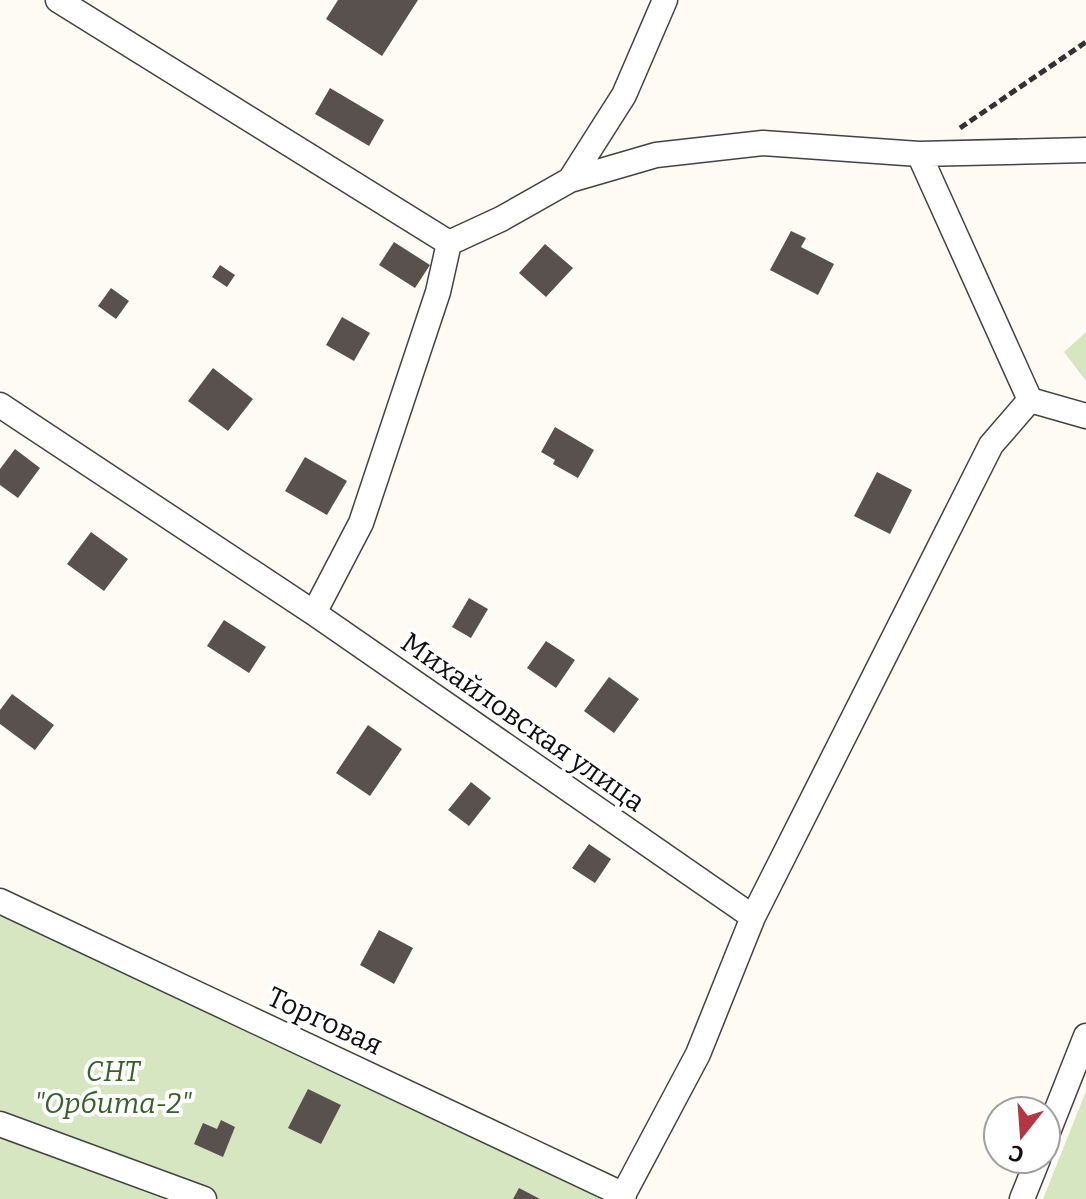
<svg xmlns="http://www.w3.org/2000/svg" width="1086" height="1199" font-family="Bitter,serif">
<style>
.green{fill:#d6e6c1}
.building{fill:#58514e}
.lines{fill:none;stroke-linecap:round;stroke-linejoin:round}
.minor-casing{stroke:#434343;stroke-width:27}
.path{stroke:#323232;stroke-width:5;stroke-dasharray:8 4;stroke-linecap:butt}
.minor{stroke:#fff;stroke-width:24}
.labels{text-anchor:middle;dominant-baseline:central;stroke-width:8;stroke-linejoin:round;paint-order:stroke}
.street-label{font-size:28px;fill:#101010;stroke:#fff}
.park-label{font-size:28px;font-style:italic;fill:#376227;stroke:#fff}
</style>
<rect width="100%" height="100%" fill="#fefbf5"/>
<path class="green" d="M 1086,332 L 1086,381 L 1064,352 Z
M 0,911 L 610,1199 L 0,1199 Z
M 1086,1091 L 1086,1199 L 1043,1199 Z"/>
<path class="building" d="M 338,0 L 418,0 L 382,56 L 326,19 Z
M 330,88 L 384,120 L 369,146 L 315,114 Z
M 791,231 L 806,238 L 801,247 L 834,264 L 818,295 L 770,270 Z
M 394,242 L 430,265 L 415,288 L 379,265 Z
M 545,244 L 573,268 L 546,297 L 519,273 Z
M 220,265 L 235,275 L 227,287 L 212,277 Z
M 111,288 L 129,301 L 116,319 L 98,306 Z
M 342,317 L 370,333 L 354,361 L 326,345 Z
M 213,368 L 253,399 L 228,431 L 188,401 Z
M 555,427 L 594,450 L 578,478 L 553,464 L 555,460 L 541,452 Z
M 15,449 L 40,468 L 18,498 L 0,485 L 0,469 Z
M 305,457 L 347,481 L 327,515 L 285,491 Z
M 877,472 L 912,490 L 890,534 L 854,516 Z
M 91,532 L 128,559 L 104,591 L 67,564 Z
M 469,598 L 488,609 L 471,638 L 452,627 Z
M 224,620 L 266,647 L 249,673 L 207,646 Z
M 546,641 L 575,660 L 556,688 L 527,668 Z
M 609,677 L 639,699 L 614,733 L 584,711 Z
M 12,694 L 54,725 L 35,750 L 0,724 L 0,710 Z
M 368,725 L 402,749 L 370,796 L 336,773 Z
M 471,782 L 491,798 L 469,826 L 448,810 Z
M 589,844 L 611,859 L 595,883 L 572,868 Z
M 379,930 L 413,948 L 394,984 L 360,965 Z
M 308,1089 L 341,1105 L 321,1144 L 288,1128 Z
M 221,1120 L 235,1127 L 223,1157 L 194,1144 L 203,1123 L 217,1129 Z
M 519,1188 L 540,1199 L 513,1199 Z"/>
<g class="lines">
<g class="minor-casing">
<path id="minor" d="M 58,0 L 449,243 L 438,292 L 361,523 L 314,613
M 919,154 L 1086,150
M 570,180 L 624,95 L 665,0
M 449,243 L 501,219 L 570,180 L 656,155 L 763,143 L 919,154 L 1030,400 L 1086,416
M 0,405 L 314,613 L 753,917
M 0,901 L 624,1195
M 0,1124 L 204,1199
M 1046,1137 L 1086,1036
M 621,1199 L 698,1054 L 753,917 L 991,445 L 1030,400
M 1022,1199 L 1038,1159"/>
</g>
<path class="path" d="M 960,128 L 1086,42"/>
<use href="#minor" class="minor"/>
</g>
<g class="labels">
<g class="street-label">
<text transform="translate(523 722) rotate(35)">Михайловская улица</text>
<text transform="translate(325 1021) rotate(25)">Торговая</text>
</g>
<g class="park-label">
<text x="113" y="1071">СНТ<tspan x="113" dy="32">"Орбита-2"</tspan></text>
</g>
</g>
<g transform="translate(1022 1135) rotate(197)"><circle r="38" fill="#ffffff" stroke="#9f9f9f" stroke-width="2"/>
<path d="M0-6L14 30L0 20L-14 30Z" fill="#b23644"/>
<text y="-12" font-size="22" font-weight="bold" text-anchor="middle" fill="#101010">С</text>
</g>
</svg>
